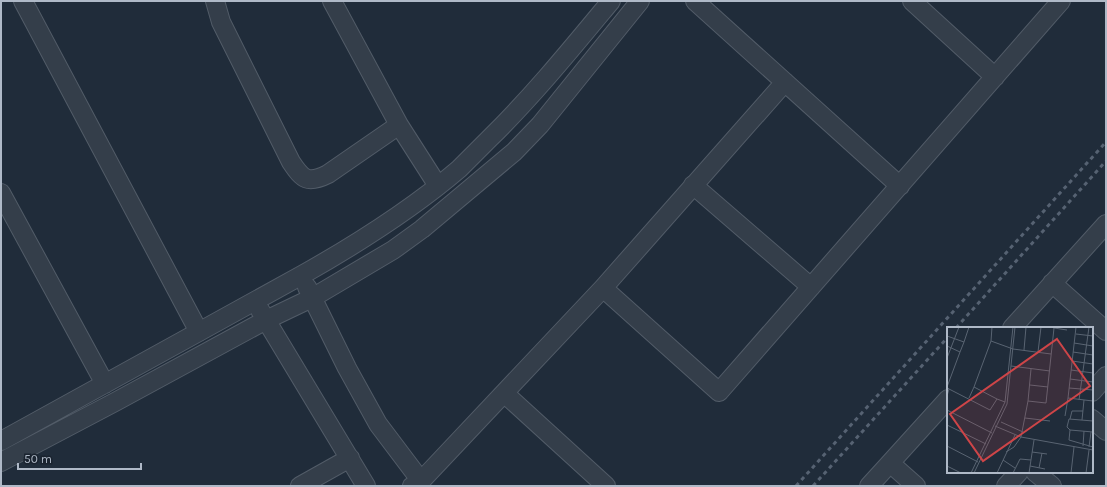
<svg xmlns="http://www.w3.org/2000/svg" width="1107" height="487" font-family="Karla,sans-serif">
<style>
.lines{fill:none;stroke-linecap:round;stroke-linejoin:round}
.minor-casing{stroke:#525c68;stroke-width:20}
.minor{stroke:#343e4a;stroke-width:18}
.rail{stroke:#566272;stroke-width:3;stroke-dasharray:4 4;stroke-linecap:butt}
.inset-road{fill:none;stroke:#596472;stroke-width:1}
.view{fill:#ce4548;fill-opacity:0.15;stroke:#ce4548;stroke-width:2}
.inset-edge{fill:none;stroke:#afb9c7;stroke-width:2}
</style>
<rect width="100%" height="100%" fill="#202c3a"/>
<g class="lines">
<g class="minor-casing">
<path id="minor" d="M 23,1 L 199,332
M 215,1 L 221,22 L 291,162 C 303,180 308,184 328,174 L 399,125 L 438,186
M 332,1 L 399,125
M 695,1 L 900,186
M 912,1 L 995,77
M 693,185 L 811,287
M 1,193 L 105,384
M 1052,283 L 1106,331
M 307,287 L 347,368 L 378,424 L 421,481
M 603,288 L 785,82
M 260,310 L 366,486
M 1012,328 L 1106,224
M 1092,392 L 1106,376
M 504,393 L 606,486
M 1092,419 L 1106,431
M 1,441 L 302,275 C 357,244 411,210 459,169 C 469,159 479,149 489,139 C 533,96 572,48 611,1
M 1,462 L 115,402 L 266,320 L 312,298 L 393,250 L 422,229 L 514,152 L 540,125 L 640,1
M 1035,472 L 1052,486
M 300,486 L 350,458
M 412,486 L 421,481 L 603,288 L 719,392 L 1061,1
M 869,486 L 890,463
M 916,486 L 890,463 L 948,399
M 1006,486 L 1019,472"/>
</g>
<use href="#minor" class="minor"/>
<path class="rail" d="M 956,328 L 1106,161
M 796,486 L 1106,142
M 813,486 L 948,337"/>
</g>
<g transform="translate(947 327)">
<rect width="146" height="146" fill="#202c3a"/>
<path class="inset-road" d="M 45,0 L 44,14 L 66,22 L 104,27M 129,0 L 121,71 L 146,74M 107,1 L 120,3M 129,7 L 146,9M 0,9 L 17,15 L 22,0M 44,14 L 27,60 L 50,72M 127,16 L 146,19M 0,19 L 13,25 L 17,15M 77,23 L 79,0M 91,25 L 94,0M 126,25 L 146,28M 0,31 L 12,0M 125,34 L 146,37M 64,39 L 103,44M 124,43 L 146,46M 123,52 L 146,55M 83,58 L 101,60M 122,61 L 146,63M 2,62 L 0,60 L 13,25M 0,69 L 2,62 L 43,83 L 50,72 L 58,75M 22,71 L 27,60M 132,73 L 142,0M 81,74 L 84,42M 0,83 L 45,106M 118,89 L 121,71M 78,91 L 103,94M 123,92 L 125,84 L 136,84M 135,93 L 137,73M 146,94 L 122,92 L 120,100 L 123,103 L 146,105M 54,95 L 76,105M 0,98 L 39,117M 48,99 L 74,110 L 81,74 L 99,76 L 107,1 L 104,0M 123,103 L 122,113 L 146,120M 0,119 L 31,135M 136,119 L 137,104M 142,120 L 144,105M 59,125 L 67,120 L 74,110 L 146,123M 85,125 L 100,127M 56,133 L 68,141M 0,139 L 14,146M 83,139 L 98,142M 92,141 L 95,126M 24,146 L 58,75 L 66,0M 27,146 L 60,77 L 68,0M 50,146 L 68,108M 66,146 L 73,132 L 84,133M 82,146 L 87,113M 124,146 L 127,120M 139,146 L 142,123"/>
<path class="view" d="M 110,12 L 143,59 L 36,134 L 3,87 Z"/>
<rect width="146" height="146" class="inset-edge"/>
</g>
<rect width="1107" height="487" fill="none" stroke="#afb9c7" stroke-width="4"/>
<path d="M18 463v6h123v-6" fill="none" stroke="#afb9c7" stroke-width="2"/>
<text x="24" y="463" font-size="12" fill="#afb9c7" stroke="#1a232f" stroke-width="3" paint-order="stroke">50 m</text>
</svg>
